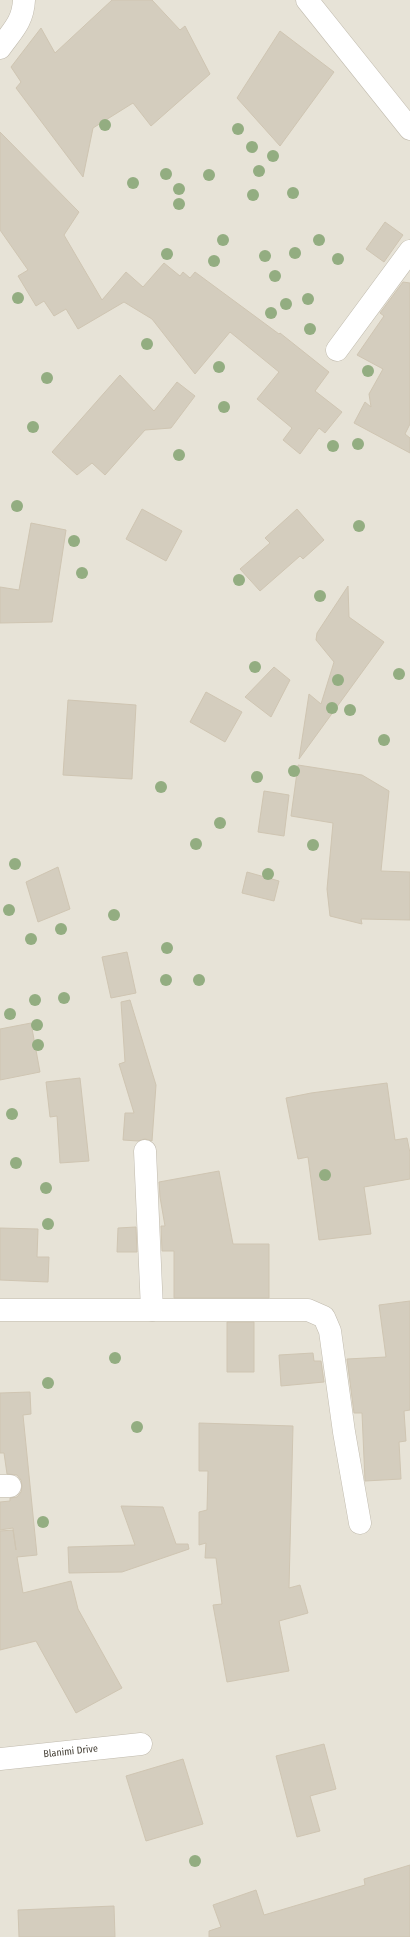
<svg xmlns="http://www.w3.org/2000/svg" width="410" height="1937" font-family="'Fira Sans Condensed',sans-serif">
<style>
.residential{fill:#e7e3d7}
.building{fill:#d4cdbe;stroke:#cfc5b2}
.lines{fill:none;stroke-linecap:round;stroke-linejoin:round}
.minor-casing{stroke:#c1bbae;stroke-width:23}
.minor{stroke:#fff;stroke-width:22}
.tree{fill:#93ad81}
.labels{text-anchor:middle;dominant-baseline:central;stroke-width:3;stroke-linejoin:round;paint-order:stroke}
.street-label{font-size:10px;fill:#464137;stroke:#fff}
</style>
<rect width="100%" height="100%" fill="#f3f0e8"/>
<path class="residential" d="M 0,0 L 410,0 L 410,1937 L 0,1937 Z"/>
<path class="building" d="M 112,0 L 152,0 L 180,30 L 185,26 L 210,74 L 151,126 L 133,103 L 93,128 L 83,177 L 16,88 L 21,82 L 11,67 L 41,28 L 55,53 Z
M 280,31 L 334,72 L 280,146 L 237,98 Z
M 0,132 L 79,212 L 64,235 L 102,300 L 126,272 L 143,287 L 164,263 L 180,276 L 183,272 L 190,278 L 195,272 L 279,334 L 280,333 L 329,372 L 315,391 L 342,412 L 325,433 L 319,428 L 300,454 L 283,440 L 292,428 L 257,399 L 279,372 L 230,332 L 195,374 L 152,319 L 124,302 L 78,329 L 66,309 L 54,316 L 44,301 L 36,306 L 18,276 L 28,270 L 0,230 Z
M 385,222 L 403,235 L 384,262 L 366,249 Z
M 403,282 L 410,283 L 410,424 L 405,434 L 410,438 L 410,453 L 354,423 L 365,402 L 371,407 L 369,394 L 383,369 L 357,355 L 384,316 L 380,313 Z
M 120,375 L 154,411 L 177,382 L 195,396 L 171,428 L 145,430 L 105,475 L 92,463 L 77,475 L 52,452 Z
M 142,509 L 182,531 L 166,561 L 126,539 Z
M 297,509 L 324,540 L 303,559 L 300,556 L 260,591 L 240,569 L 270,543 L 265,538 Z
M 31,523 L 66,530 L 52,622 L 0,623 L 0,587 L 19,590 Z
M 348,586 L 349,617 L 384,642 L 299,759 L 309,694 L 321,704 L 334,662 L 316,640 L 317,633 Z
M 274,667 L 290,680 L 271,717 L 245,697 Z
M 206,692 L 242,712 L 225,742 L 190,722 Z
M 68,700 L 136,705 L 132,779 L 63,775 Z
M 298,765 L 362,775 L 389,791 L 381,871 L 410,872 L 410,920 L 361,919 L 362,924 L 330,916 L 327,889 L 333,823 L 291,816 Z
M 264,791 L 289,795 L 284,836 L 258,832 Z
M 58,867 L 70,909 L 38,922 L 26,882 Z
M 247,872 L 279,881 L 274,901 L 242,893 Z
M 127,952 L 136,993 L 111,998 L 102,957 Z
M 130,1000 L 156,1085 L 152,1141 L 145,1139 L 138,1141 L 123,1140 L 125,1113 L 134,1113 L 119,1064 L 125,1062 L 121,1002 Z
M 31,1023 L 40,1072 L 0,1080 L 0,1029 Z
M 80,1078 L 89,1161 L 60,1163 L 57,1116 L 50,1117 L 46,1082 Z
M 387,1083 L 395,1140 L 407,1138 L 410,1153 L 410,1179 L 364,1187 L 371,1234 L 319,1240 L 308,1157 L 298,1159 L 286,1098 L 311,1093 Z
M 219,1171 L 233,1244 L 269,1244 L 269,1298 L 174,1298 L 174,1251 L 162,1251 L 161,1226 L 165,1226 L 160,1197 L 159,1182 Z
M 136,1227 L 137,1252 L 117,1252 L 118,1228 Z
M 0,1228 L 38,1229 L 37,1257 L 49,1257 L 48,1282 L 0,1280 Z
M 410,1301 L 410,1410 L 404,1411 L 406,1441 L 399,1442 L 401,1479 L 365,1481 L 362,1413 L 354,1413 L 347,1359 L 386,1357 L 379,1305 Z
M 227,1322 L 254,1322 L 254,1372 L 227,1372 Z
M 313,1353 L 314,1361 L 321,1361 L 324,1382 L 281,1386 L 279,1355 Z
M 30,1392 L 31,1414 L 23,1415 L 37,1555 L 17,1557 L 23,1593 L 71,1581 L 78,1609 L 122,1688 L 76,1713 L 36,1641 L 0,1650 L 0,1531 L 13,1530 L 16,1550 L 13,1528 L 0,1530 L 0,1502 L 10,1501 L 10,1498 L 17,1497 L 21,1492 L 22,1486 L 21,1480 L 17,1475 L 7,1474 L 4,1453 L 0,1453 L 0,1393 Z
M 199,1423 L 293,1426 L 289,1588 L 300,1585 L 308,1613 L 279,1621 L 289,1671 L 227,1682 L 213,1605 L 222,1604 L 216,1558 L 205,1558 L 206,1543 L 199,1545 L 199,1512 L 207,1510 L 208,1471 L 199,1471 Z
M 121,1506 L 163,1507 L 176,1544 L 188,1544 L 189,1549 L 122,1572 L 69,1573 L 68,1547 L 135,1545 Z
M 324,1744 L 336,1789 L 310,1796 L 320,1831 L 297,1837 L 276,1756 Z
M 183,1759 L 203,1824 L 146,1841 L 126,1776 Z
M 410,1865 L 410,1937 L 209,1937 L 209,1931 L 221,1927 L 213,1905 L 256,1890 L 264,1915 L 365,1885 L 364,1879 Z
M 114,1906 L 115,1937 L 19,1937 L 18,1910 Z"/>
<g class="lines">
<g class="minor-casing">
<g id="minor">
<path d="M 307,0 L 410,129"/>
<path d="M 0,48 C 12,31 23,22 24,0"/>
<path d="M 337,350 L 410,251"/>
<path d="M 145,1151 L 152,1310"/>
<path d="M 0,1310 L 308,1310 L 324,1317 L 330,1331 L 344,1432 L 360,1523"/>
<path d="M 0,1486 L 10,1486"/>
<path id="s1" d="M 0,1759 L 141,1744"/>
</g>
</g>
<use href="#minor" class="minor"/>
</g>
<g class="tree">
<circle cx="105" cy="125" r="6"/>
<circle cx="238" cy="129" r="6"/>
<circle cx="252" cy="147" r="6"/>
<circle cx="273" cy="156" r="6"/>
<circle cx="259" cy="171" r="6"/>
<circle cx="166" cy="174" r="6"/>
<circle cx="209" cy="175" r="6"/>
<circle cx="133" cy="183" r="6"/>
<circle cx="179" cy="189" r="6"/>
<circle cx="293" cy="193" r="6"/>
<circle cx="253" cy="195" r="6"/>
<circle cx="179" cy="204" r="6"/>
<circle cx="223" cy="240" r="6"/>
<circle cx="319" cy="240" r="6"/>
<circle cx="295" cy="253" r="6"/>
<circle cx="167" cy="254" r="6"/>
<circle cx="265" cy="256" r="6"/>
<circle cx="338" cy="259" r="6"/>
<circle cx="214" cy="261" r="6"/>
<circle cx="275" cy="276" r="6"/>
<circle cx="18" cy="298" r="6"/>
<circle cx="308" cy="299" r="6"/>
<circle cx="286" cy="304" r="6"/>
<circle cx="271" cy="313" r="6"/>
<circle cx="310" cy="329" r="6"/>
<circle cx="147" cy="344" r="6"/>
<circle cx="219" cy="367" r="6"/>
<circle cx="368" cy="371" r="6"/>
<circle cx="47" cy="378" r="6"/>
<circle cx="224" cy="407" r="6"/>
<circle cx="33" cy="427" r="6"/>
<circle cx="358" cy="444" r="6"/>
<circle cx="333" cy="446" r="6"/>
<circle cx="179" cy="455" r="6"/>
<circle cx="17" cy="506" r="6"/>
<circle cx="359" cy="526" r="6"/>
<circle cx="74" cy="541" r="6"/>
<circle cx="82" cy="573" r="6"/>
<circle cx="239" cy="580" r="6"/>
<circle cx="320" cy="596" r="6"/>
<circle cx="255" cy="667" r="6"/>
<circle cx="399" cy="674" r="6"/>
<circle cx="338" cy="680" r="6"/>
<circle cx="332" cy="708" r="6"/>
<circle cx="350" cy="710" r="6"/>
<circle cx="384" cy="740" r="6"/>
<circle cx="294" cy="771" r="6"/>
<circle cx="257" cy="777" r="6"/>
<circle cx="161" cy="787" r="6"/>
<circle cx="220" cy="823" r="6"/>
<circle cx="196" cy="844" r="6"/>
<circle cx="313" cy="845" r="6"/>
<circle cx="15" cy="864" r="6"/>
<circle cx="268" cy="874" r="6"/>
<circle cx="9" cy="910" r="6"/>
<circle cx="114" cy="915" r="6"/>
<circle cx="61" cy="929" r="6"/>
<circle cx="31" cy="939" r="6"/>
<circle cx="167" cy="948" r="6"/>
<circle cx="166" cy="980" r="6"/>
<circle cx="199" cy="980" r="6"/>
<circle cx="64" cy="998" r="6"/>
<circle cx="35" cy="1000" r="6"/>
<circle cx="10" cy="1014" r="6"/>
<circle cx="37" cy="1025" r="6"/>
<circle cx="38" cy="1045" r="6"/>
<circle cx="12" cy="1114" r="6"/>
<circle cx="16" cy="1163" r="6"/>
<circle cx="325" cy="1175" r="6"/>
<circle cx="46" cy="1188" r="6"/>
<circle cx="48" cy="1224" r="6"/>
<circle cx="115" cy="1358" r="6"/>
<circle cx="48" cy="1383" r="6"/>
<circle cx="137" cy="1427" r="6"/>
<circle cx="43" cy="1522" r="6"/>
<circle cx="195" cy="1861" r="6"/>
</g>
<g class="labels">
<g class="street-label">
<text stroke="none"><textPath href="#s1" startOffset="71">Blanimi Drive</textPath></text>
</g>
</g>
</svg>
